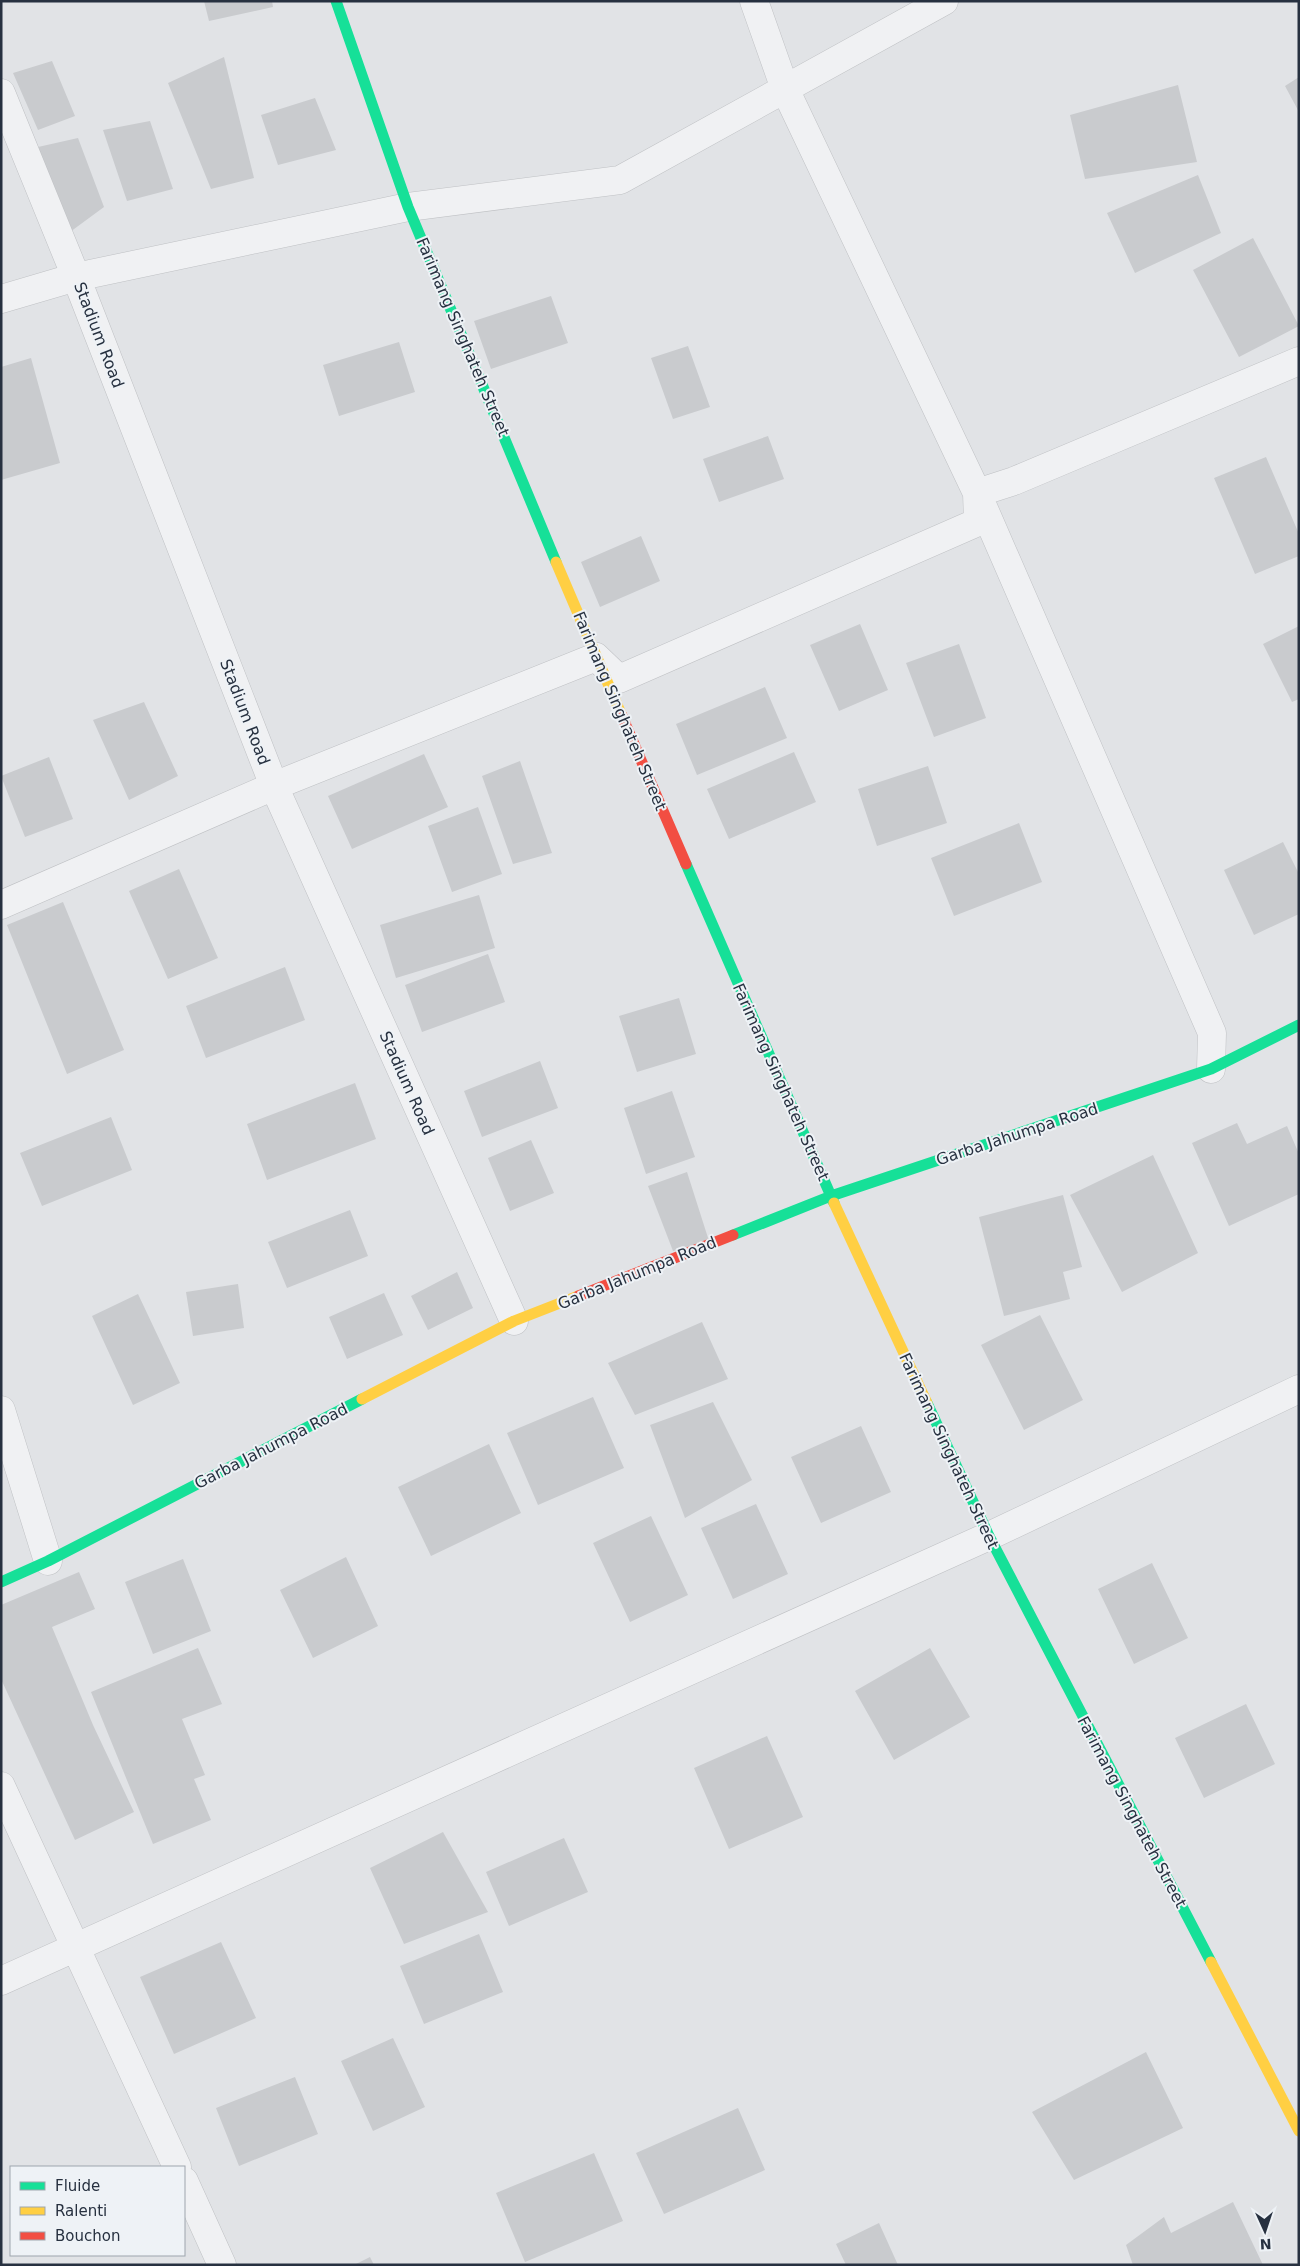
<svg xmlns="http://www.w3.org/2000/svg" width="1300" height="2266" font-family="'DejaVu Sans',sans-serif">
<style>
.building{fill:#c9cbce}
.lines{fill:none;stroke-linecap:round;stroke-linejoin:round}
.street-casing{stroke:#bfc1c4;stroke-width:29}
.street{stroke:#f0f1f3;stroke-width:28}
.fast{stroke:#16e098;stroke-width:11}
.slow{stroke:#ffcf43;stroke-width:11}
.jam{stroke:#f24e42;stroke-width:11}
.labels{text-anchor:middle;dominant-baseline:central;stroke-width:4;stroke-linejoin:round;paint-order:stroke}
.street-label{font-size:16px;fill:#273140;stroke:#eef2f6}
</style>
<rect width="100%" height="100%" fill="#e1e3e6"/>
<path class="building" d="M 204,1 L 272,1 L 273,7 L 209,21 Z
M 224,57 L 254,178 L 211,189 L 168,83 Z
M 52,61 L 75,116 L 38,130 L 13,73 Z
M 1299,77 L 1299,112 L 1285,86 Z
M 1178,85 L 1197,162 L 1085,179 L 1070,115 Z
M 315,98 L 336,150 L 278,165 L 261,115 Z
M 150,121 L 173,189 L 127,201 L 103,130 Z
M 78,138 L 104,207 L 70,232 L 38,147 Z
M 1198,175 L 1221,233 L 1135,273 L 1107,213 Z
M 1253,238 L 1299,326 L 1239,357 L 1193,270 Z
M 551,296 L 568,343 L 491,369 L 474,321 Z
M 399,342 L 415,392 L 339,416 L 323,365 Z
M 688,346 L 710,407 L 673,419 L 651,358 Z
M 31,358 L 60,463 L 1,480 L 1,367 Z
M 768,436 L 784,479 L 719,502 L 703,459 Z
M 1266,457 L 1299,534 L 1299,556 L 1255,574 L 1214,478 Z
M 641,536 L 660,581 L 600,607 L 581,562 Z
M 860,624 L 888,690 L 839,711 L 810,645 Z
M 1299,626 L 1299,699 L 1292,702 L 1263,644 Z
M 959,644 L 986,718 L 934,737 L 906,663 Z
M 765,687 L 787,738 L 697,775 L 676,724 Z
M 144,702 L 178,776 L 129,800 L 93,720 Z
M 794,752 L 816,802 L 729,839 L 707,789 Z
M 424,754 L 448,807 L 352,849 L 328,796 Z
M 49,757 L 73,819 L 25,837 L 1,776 Z
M 520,761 L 552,853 L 513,864 L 482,776 Z
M 928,766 L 947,823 L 877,846 L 858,789 Z
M 478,807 L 502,874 L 452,892 L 428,826 Z
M 1019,823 L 1042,882 L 954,916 L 931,858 Z
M 1283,842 L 1299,874 L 1299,914 L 1254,935 L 1224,870 Z
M 179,869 L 218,958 L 168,979 L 129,891 Z
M 479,895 L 495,948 L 396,978 L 380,925 Z
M 63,902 L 124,1050 L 67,1074 L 7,925 Z
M 488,954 L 505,1002 L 422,1032 L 405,985 Z
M 285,967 L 305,1020 L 206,1058 L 186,1006 Z
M 679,998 L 696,1054 L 637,1072 L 619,1016 Z
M 540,1061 L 558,1108 L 482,1137 L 464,1091 Z
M 355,1083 L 376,1139 L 267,1180 L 247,1124 Z
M 672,1091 L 695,1157 L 646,1174 L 624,1108 Z
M 111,1117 L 132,1170 L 42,1206 L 20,1153 Z
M 1237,1123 L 1247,1144 L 1287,1126 L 1299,1154 L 1299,1194 L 1229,1226 L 1192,1143 Z
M 531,1140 L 554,1193 L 510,1211 L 488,1158 Z
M 1153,1155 L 1198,1253 L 1122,1292 L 1070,1195 Z
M 687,1172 L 709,1241 L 673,1251 L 648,1186 Z
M 1063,1195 L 1082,1267 L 1063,1272 L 1070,1299 L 1004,1316 L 979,1217 Z
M 350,1210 L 368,1256 L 287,1288 L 268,1242 Z
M 457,1272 L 473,1308 L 428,1330 L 411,1296 Z
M 238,1284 L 244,1328 L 193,1336 L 186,1292 Z
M 384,1293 L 403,1335 L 347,1359 L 329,1317 Z
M 138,1294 L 180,1383 L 133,1405 L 92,1316 Z
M 1040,1315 L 1083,1400 L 1024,1430 L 981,1345 Z
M 702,1322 L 728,1379 L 635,1415 L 608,1363 Z
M 593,1397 L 624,1468 L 538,1505 L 507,1433 Z
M 713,1402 L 752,1480 L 685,1518 L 650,1425 Z
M 861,1426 L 891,1492 L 821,1523 L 791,1457 Z
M 489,1444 L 521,1513 L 431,1556 L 398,1487 Z
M 756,1504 L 788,1574 L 733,1599 L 701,1528 Z
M 651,1516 L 688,1595 L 630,1622 L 593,1543 Z
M 346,1557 L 378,1626 L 313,1658 L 280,1590 Z
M 183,1559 L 211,1631 L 153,1654 L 125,1582 Z
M 1152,1563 L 1188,1638 L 1134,1664 L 1098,1589 Z
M 79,1572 L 95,1609 L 52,1627 L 93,1725 L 134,1812 L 75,1840 L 1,1679 L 1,1605 Z
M 198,1648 L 222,1704 L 182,1719 L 205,1775 L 194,1779 L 211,1820 L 153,1844 L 91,1692 Z
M 930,1648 L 970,1717 L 894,1760 L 855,1691 Z
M 1246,1704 L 1275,1764 L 1204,1798 L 1175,1738 Z
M 767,1736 L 803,1817 L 729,1849 L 694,1768 Z
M 443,1832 L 488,1912 L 404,1944 L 370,1868 Z
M 564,1838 L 588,1892 L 509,1926 L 486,1872 Z
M 479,1934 L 503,1992 L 424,2024 L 400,1966 Z
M 221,1942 L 256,2018 L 174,2054 L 140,1977 Z
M 393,2038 L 425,2107 L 373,2131 L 341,2061 Z
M 1146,2052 L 1183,2128 L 1074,2180 L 1032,2112 Z
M 295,2077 L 318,2134 L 239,2166 L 216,2108 Z
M 738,2108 L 765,2170 L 664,2214 L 636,2153 Z
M 594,2153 L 623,2221 L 525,2262 L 496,2193 Z
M 1233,2202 L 1263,2265 L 1133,2265 L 1126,2245 L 1164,2217 L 1171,2233 Z
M 879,2223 L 898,2265 L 846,2265 L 836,2244 Z
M 370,2257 L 374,2265 L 354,2265 Z"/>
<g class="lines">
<g class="street-casing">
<path id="street" d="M 754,1 L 785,89 L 977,493 L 1212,1033 L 1211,1069
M 1,93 L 76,277 L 274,786 L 514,1321
M 1,299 L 76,277 L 408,207 L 620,180 L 944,1
M 1,905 L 274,786 L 596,657 L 619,679 L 978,522 L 977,493 L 1014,481 L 1299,361
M 1,1410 L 48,1561
M 1,1786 L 177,2167
M 1,1981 L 989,1536 L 1299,1389
M 184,2181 L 222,2265"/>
</g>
<use href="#street" class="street"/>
<path class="fast" d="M 336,1 L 408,207 L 556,562
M 686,864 L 834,1203
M 733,1235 L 831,1196 L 1211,1069 L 1299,1025
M 927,1403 L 989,1536 L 1211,1962
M 1,1582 L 48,1561 L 362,1399"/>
<path class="slow" d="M 556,562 L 621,714
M 834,1203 L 927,1403
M 362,1399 L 514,1321 L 578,1296
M 1211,1962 L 1299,2131"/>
<path class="jam" d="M 621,714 L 686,864
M 578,1296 L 733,1235"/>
</g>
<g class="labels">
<g class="street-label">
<text transform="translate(99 335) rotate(69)">Stadium Road</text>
<text transform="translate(463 337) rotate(67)">Farimang Singhateh Street</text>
<text transform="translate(620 711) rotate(67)">Farimang Singhateh Street</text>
<text transform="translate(245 712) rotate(69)">Stadium Road</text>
<text transform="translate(781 1082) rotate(66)">Farimang Singhateh Street</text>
<text transform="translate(407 1083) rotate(66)">Stadium Road</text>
<text transform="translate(1017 1134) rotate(-18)">Garba Jahumpa Road</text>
<text transform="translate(637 1273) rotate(-22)">Garba Jahumpa Road</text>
<text transform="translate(271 1446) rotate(-27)">Garba Jahumpa Road</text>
<text transform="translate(949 1451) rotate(65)">Farimang Singhateh Street</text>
<text transform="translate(1132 1812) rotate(62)">Farimang Singhateh Street</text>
</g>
</g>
<rect width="1300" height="2266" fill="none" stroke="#273140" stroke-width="5"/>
<rect x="10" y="2166" width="175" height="90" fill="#eef2f6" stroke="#9ea5ad"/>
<rect x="20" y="2182" width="25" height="8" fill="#16e098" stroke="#9ea5ad"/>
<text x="55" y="2191" font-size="15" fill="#273140">Fluide</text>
<rect x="20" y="2207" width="25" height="8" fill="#ffcf43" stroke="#9ea5ad"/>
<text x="55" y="2216" font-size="15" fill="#273140">Ralenti</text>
<rect x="20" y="2232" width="25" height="8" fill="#f24e42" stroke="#9ea5ad"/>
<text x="55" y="2241" font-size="15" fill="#273140">Bouchon</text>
<g transform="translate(1265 2231) rotate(177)" stroke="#eef2f6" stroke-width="4" paint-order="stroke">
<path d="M0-4L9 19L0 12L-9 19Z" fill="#273140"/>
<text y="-8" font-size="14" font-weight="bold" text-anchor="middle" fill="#273140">N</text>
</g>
</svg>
